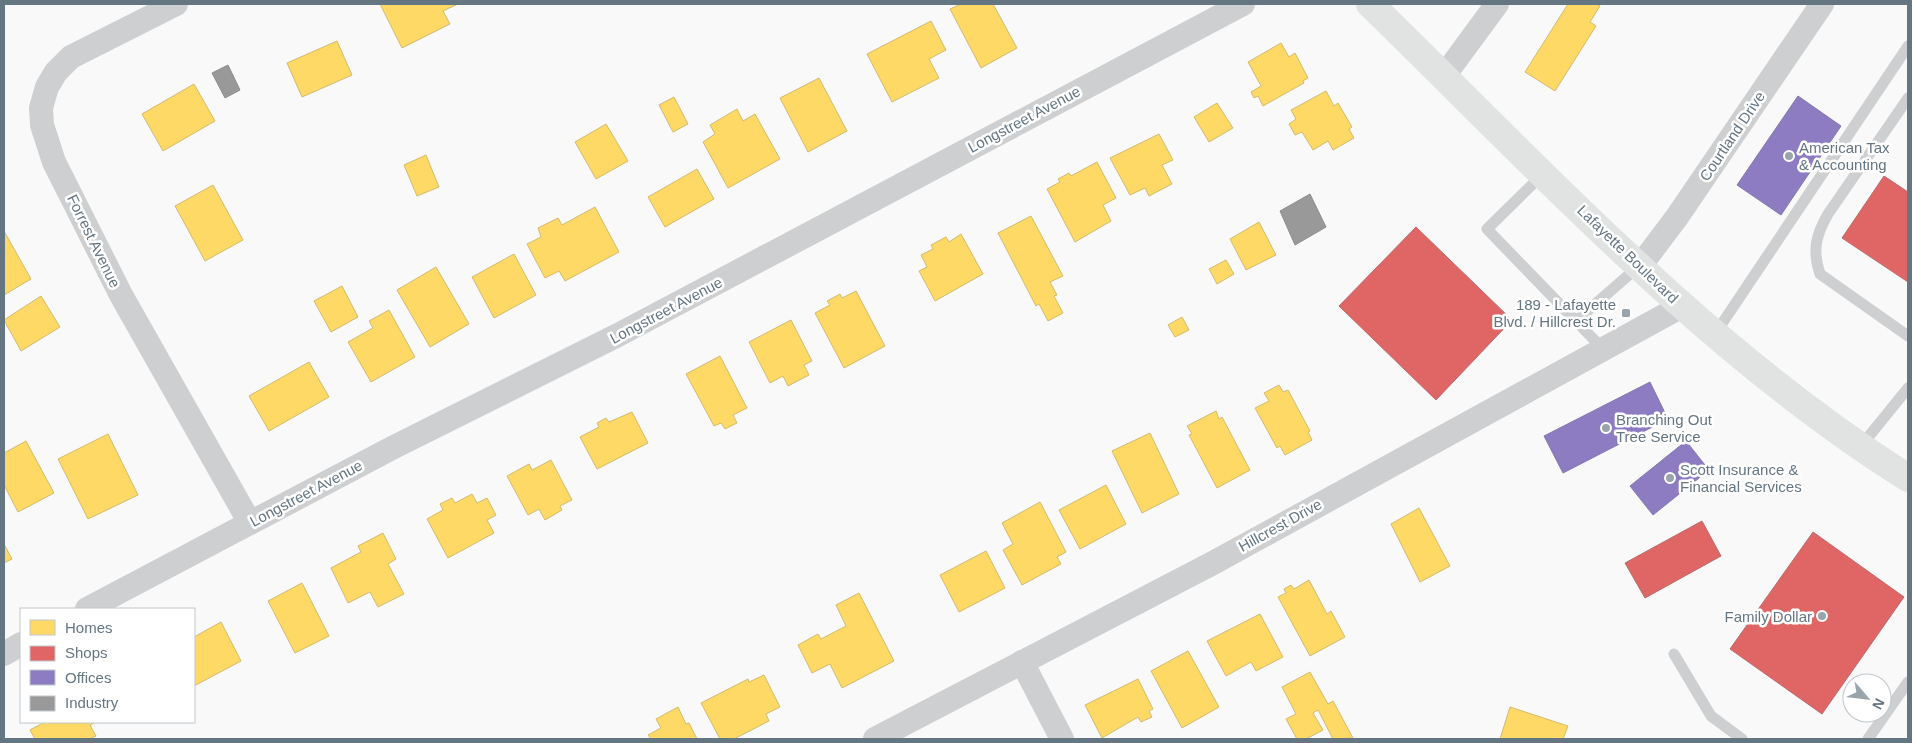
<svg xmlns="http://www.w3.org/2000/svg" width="1912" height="743" font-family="Arial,sans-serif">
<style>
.homes{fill:#ffd966;stroke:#d1bb6f}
.shops{fill:#e06666;stroke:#bb6b6f}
.offices{fill:#8e7cc3;stroke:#827ab0}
.industry{fill:#999;stroke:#898e92}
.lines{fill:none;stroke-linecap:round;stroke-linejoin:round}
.service{stroke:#cecfd0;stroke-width:11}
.minor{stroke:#cecfd0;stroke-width:24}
.secondary{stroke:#e1e2e2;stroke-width:28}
.poi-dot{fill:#99a4ac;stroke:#fff;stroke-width:2}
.labels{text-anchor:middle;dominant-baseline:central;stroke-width:5;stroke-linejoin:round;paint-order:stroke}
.street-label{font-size:15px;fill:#657683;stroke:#fff}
.poi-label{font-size:15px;fill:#657683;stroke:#fff;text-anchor:start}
</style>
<rect width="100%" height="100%" fill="#f9f9f9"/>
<path class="homes" d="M 380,4 L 458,4 L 443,11 L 450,24 L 402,48 Z
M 961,4 L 993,4 L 1017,48 L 981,68 L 950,9 Z
M 1568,4 L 1596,4 L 1600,6 L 1590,22 L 1596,26 L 1555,91 L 1525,72 Z
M 931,21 L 946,50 L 929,59 L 939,78 L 892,102 L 867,54 Z
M 337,41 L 352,75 L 302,97 L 287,63 Z
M 1281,43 L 1289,57 L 1295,53 L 1308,78 L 1303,81 L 1304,83 L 1263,106 L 1258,96 L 1254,98 L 1251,92 L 1261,86 L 1248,62 Z
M 819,78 L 847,131 L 808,152 L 780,98 Z
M 194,84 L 215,121 L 163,151 L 142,114 Z
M 1326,91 L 1334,106 L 1338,103 L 1352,127 L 1349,129 L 1354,138 L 1333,150 L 1328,141 L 1313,150 L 1302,132 L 1295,135 L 1289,124 L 1296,119 L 1291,110 Z
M 674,97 L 688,124 L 673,132 L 659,105 Z
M 1217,103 L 1233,128 L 1209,142 L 1194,117 Z
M 737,109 L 743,121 L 755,114 L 780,159 L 728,188 L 703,142 L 715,134 L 710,125 Z
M 606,124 L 628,161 L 596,179 L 575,142 Z
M 1159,134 L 1173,160 L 1162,165 L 1172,184 L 1149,196 L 1145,188 L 1130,195 L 1110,158 Z
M 426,155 L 439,187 L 417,196 L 404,165 Z
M 1097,162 L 1116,198 L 1103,205 L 1111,221 L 1075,242 L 1047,189 L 1060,182 L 1058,179 L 1069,173 L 1071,176 Z
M 697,169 L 714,199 L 665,227 L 648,197 Z
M 213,185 L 243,240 L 205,261 L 175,206 Z
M 595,207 L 619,252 L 565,281 L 559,271 L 545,278 L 527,244 L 541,237 L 538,228 L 558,218 L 562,225 Z
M 1031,216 L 1063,276 L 1050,282 L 1057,295 L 1054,296 L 1063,313 L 1048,321 L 1039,304 L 1036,306 L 998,233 Z
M 1259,222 L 1276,255 L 1246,270 L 1230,239 Z
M 4,231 L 31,279 L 4,295 Z
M 961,234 L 983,274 L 935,301 L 919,271 L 927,267 L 921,255 L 933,249 L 931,245 L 946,237 L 949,242 Z
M 514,254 L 536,295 L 494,318 L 472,277 Z
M 1226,260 L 1234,274 L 1217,284 L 1209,269 Z
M 436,267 L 469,324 L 430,347 L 397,290 Z
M 342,286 L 358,317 L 331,332 L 314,301 Z
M 856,291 L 885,346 L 844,368 L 815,313 L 830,305 L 827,301 L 840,294 L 842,298 Z
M 41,296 L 60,327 L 21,351 L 4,320 Z
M 389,310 L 415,357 L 371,382 L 348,342 L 373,328 L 369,321 Z
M 1182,317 L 1189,330 L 1175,337 L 1168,325 Z
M 791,320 L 812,361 L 804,365 L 809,375 L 788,386 L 783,376 L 770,383 L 749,342 Z
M 720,356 L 747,408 L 733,415 L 737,423 L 725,429 L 721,423 L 714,426 L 686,374 Z
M 309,362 L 329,397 L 269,431 L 249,396 Z
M 1279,385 L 1283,392 L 1288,390 L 1310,431 L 1308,432 L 1312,440 L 1285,455 L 1280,446 L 1277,448 L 1255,408 L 1269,401 L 1264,393 Z
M 1216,411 L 1219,419 L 1222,417 L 1250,470 L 1217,488 L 1189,435 L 1192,434 L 1187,426 Z
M 632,412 L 648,443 L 597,469 L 580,437 L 599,427 L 597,423 L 606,418 L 609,422 Z
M 1150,433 L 1179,494 L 1142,513 L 1112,451 Z
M 108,434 L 138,495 L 88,519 L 58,459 Z
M 26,441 L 54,493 L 18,512 L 4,485 L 4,453 Z
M 551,460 L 572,500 L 560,506 L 562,510 L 545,520 L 539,509 L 528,515 L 507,476 L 529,464 L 532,470 Z
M 1106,485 L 1126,524 L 1080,549 L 1059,510 Z
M 472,494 L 477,503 L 487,498 L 496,515 L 487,520 L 494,533 L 448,558 L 427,519 L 443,510 L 440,504 L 452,498 L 455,503 Z
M 1040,502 L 1066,552 L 1057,557 L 1061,564 L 1022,585 L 1003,550 L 1013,544 L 1002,523 Z
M 1419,508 L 1450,566 L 1420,582 L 1391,524 Z
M 383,533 L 396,559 L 388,564 L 404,594 L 378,607 L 370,592 L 348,603 L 331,568 L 361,552 L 358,546 Z
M 4,544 L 12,559 L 4,563 Z
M 986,551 L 1005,588 L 959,612 L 940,575 Z
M 1309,580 L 1327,614 L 1331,611 L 1345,637 L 1310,656 L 1278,597 L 1286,593 L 1284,589 L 1291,585 L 1294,589 Z
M 302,583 L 329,636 L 295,653 L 268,601 Z
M 859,593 L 894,661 L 842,688 L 830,664 L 812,673 L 798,645 L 818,634 L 821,639 L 846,626 L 836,605 Z
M 1260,614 L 1283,657 L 1256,671 L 1251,662 L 1226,676 L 1207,641 Z
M 221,622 L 241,661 L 194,686 L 194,637 Z
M 1188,651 L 1219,707 L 1182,728 L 1151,671 Z
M 1310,672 L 1328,704 L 1333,701 L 1353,738 L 1333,739 L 1318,710 L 1313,713 L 1323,730 L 1306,739 L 1297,739 L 1286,719 L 1296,714 L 1282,687 Z
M 764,675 L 780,707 L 766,714 L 769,721 L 734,739 L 720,739 L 701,703 L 748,679 L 749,682 Z
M 1138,679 L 1153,709 L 1149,711 L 1152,717 L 1141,722 L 1138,717 L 1102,738 L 1085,705 Z
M 678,707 L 686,724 L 689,723 L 697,739 L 651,739 L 648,735 L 661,728 L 656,719 Z
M 1510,707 L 1568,726 L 1563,739 L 1500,739 Z
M 45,722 L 96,722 L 90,725 L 96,736 L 89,739 L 35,739 L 30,730 Z"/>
<path class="shops" d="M 1884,176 L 1908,192 L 1908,282 L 1842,238 Z
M 1416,227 L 1512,320 L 1436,400 L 1339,306 Z
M 1702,521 L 1721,556 L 1645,598 L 1625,563 Z
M 1813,532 L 1904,597 L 1822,714 L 1730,649 Z"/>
<path class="offices" d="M 1798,96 L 1841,126 L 1781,215 L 1737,185 Z
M 1650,382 L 1668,419 L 1563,473 L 1544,436 Z
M 1686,441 L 1709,470 L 1653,515 L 1630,486 Z"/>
<path class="industry" d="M 228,65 L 240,90 L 225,98 L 212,73 Z
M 1310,194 L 1326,227 L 1295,245 L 1280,211 Z"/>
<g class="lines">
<path class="service" d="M 1908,98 L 1828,214 C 1816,235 1812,250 1820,274 L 1908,336
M 1543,174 L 1487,229 L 1604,350
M 1576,321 L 1639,266
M 1715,334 L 1908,46
M 1861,446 L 1908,388
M 1674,654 L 1711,716 L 1742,739
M 1868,739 L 1908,682"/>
<path class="minor" d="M 176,4 L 71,57 L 56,72 L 47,87 L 41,108 L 42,125 L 54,162 L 121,295 L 250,523
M 1444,76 L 1497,4
M 1640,266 L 1677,217 L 1822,4
M 87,609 L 392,448 L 618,335 L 1243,4
M 4,654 L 21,644
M 1022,662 L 1062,739
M 875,739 L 1213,563 L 1682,306"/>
<path class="secondary" d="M 1370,4 C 1541,170 1705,350 1908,478"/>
</g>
<g class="poi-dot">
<circle cx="1789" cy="156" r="5"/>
<rect x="1621" y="308" width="10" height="10" rx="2.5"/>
<circle cx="1606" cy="428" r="5"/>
<circle cx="1670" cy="478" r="5"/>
<circle cx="1822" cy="616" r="5"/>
</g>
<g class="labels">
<g class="street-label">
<text transform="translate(1024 119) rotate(-28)">Longstreet Avenue</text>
<text transform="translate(1732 136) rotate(-56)">Courtland Drive</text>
<text transform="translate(94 241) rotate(64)">Forrest Avenue</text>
<text transform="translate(1628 254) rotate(44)">Lafayette Boulevard</text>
<text transform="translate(666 310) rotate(-28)">Longstreet Avenue</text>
<text transform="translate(306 493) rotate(-28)">Longstreet Avenue</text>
<text transform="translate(1280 525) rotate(-29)">Hillcrest Drive</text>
</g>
<g class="poi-label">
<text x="1799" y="147">American Tax<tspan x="1799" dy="17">&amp; Accounting</tspan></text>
<text x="1616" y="304" text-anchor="end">189 - Lafayette<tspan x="1616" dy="17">Blvd. / Hillcrest Dr.</tspan></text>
<text x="1616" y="419">Branching Out<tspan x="1616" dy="17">Tree Service</tspan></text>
<text x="1680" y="469">Scott Insurance &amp;<tspan x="1680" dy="17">Financial Services</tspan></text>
<text x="1812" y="616" text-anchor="end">Family Dollar</text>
</g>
</g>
<rect width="1912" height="743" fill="none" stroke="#657683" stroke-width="10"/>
<rect x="20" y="608" width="175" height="115" fill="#ffffff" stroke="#c1c8cd"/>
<rect x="30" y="620" width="25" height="15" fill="#ffd966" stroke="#c1c8cd"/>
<text x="65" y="633" font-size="15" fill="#657683">Homes</text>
<rect x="30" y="646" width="25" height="15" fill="#e06666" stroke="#c1c8cd"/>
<text x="65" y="658" font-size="15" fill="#657683">Shops</text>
<rect x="30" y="670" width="25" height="15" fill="#8e7cc3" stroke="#c1c8cd"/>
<text x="65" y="683" font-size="15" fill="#657683">Offices</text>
<rect x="30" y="696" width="25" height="15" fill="#999999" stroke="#c1c8cd"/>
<text x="65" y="708" font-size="15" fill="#657683">Industry</text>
<g transform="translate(1867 698) rotate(118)"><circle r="24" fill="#ffffff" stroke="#c1c8cd"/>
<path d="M0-4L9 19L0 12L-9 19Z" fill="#99a4ac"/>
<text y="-8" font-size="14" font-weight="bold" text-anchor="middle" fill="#657683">N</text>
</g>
</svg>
